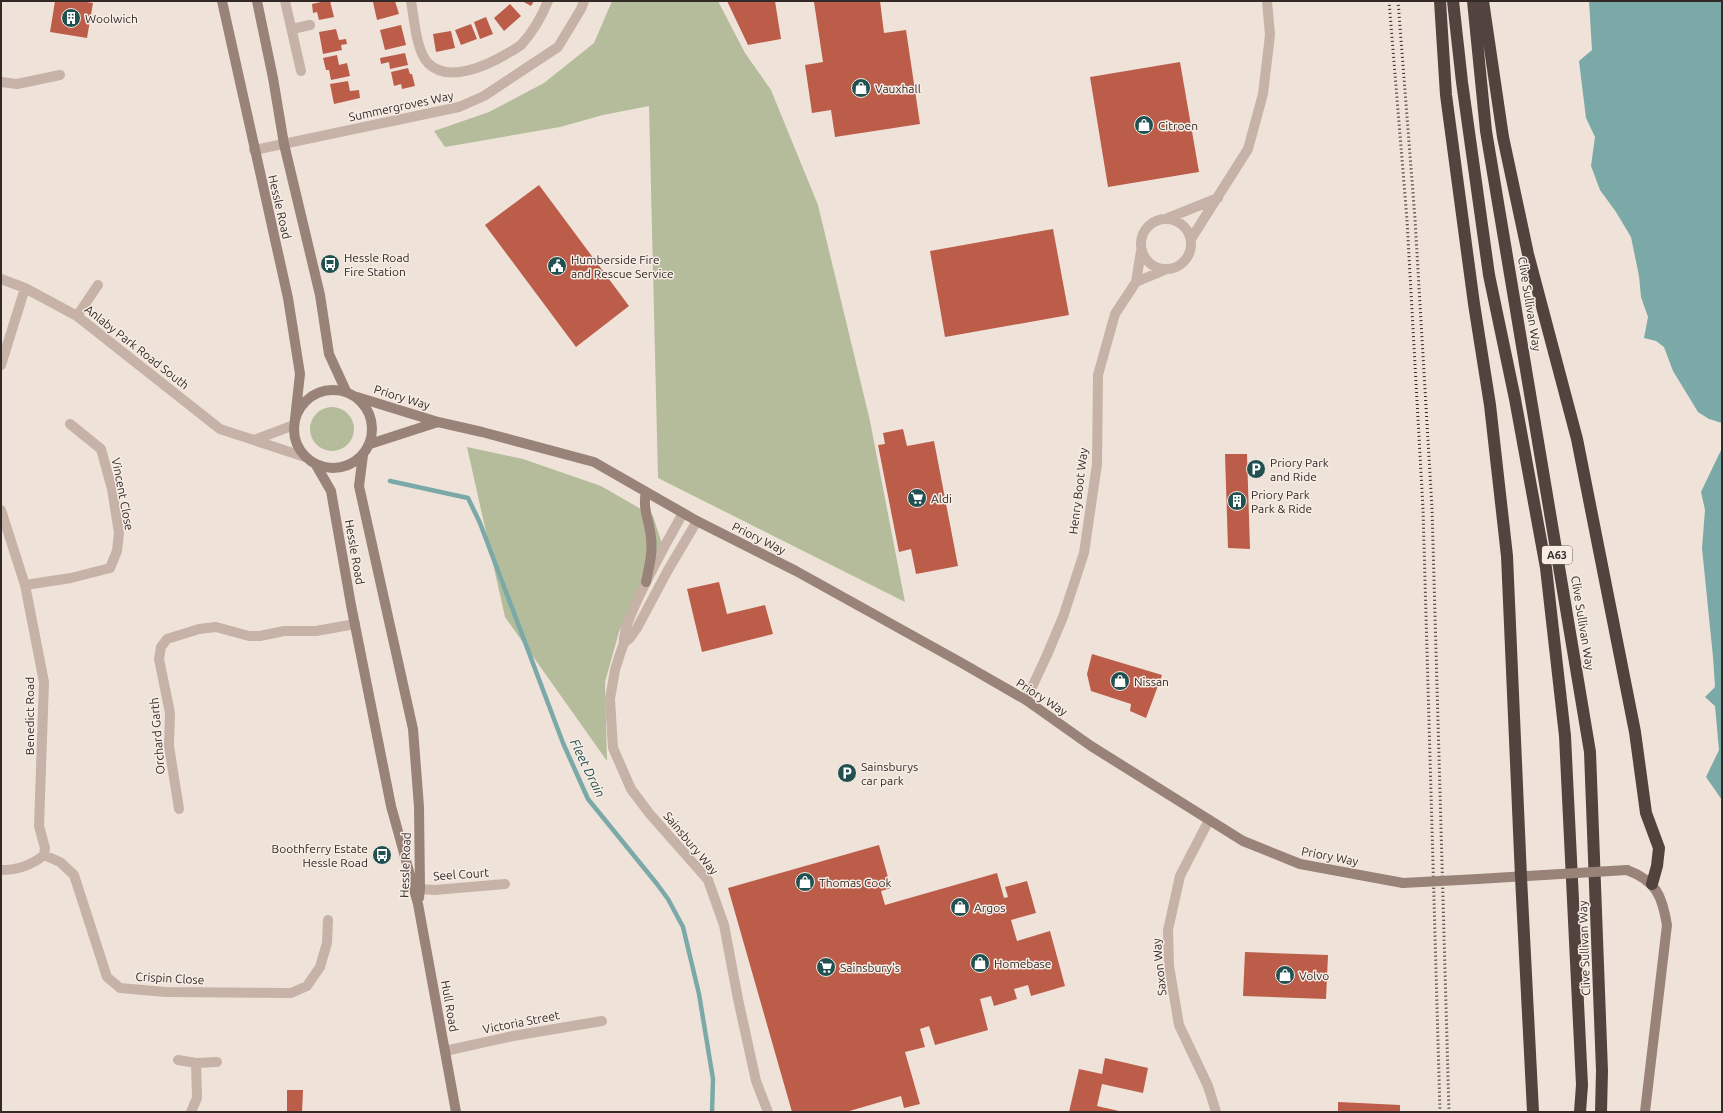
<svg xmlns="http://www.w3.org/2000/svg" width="1723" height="1113" font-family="Ubuntu,sans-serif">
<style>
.green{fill:#b4bc9b}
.water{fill:#7ba9a8}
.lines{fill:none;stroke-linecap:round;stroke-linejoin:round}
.stream{stroke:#7ba9a8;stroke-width:4.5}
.building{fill:#bc5d4a}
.street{stroke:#c6b2a7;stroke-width:10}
.secondary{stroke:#998278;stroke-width:10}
.highway{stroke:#53433e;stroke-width:12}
.rail{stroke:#332927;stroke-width:3;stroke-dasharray:1 3;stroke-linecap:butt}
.secondary-bridge{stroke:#998278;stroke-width:10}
.labels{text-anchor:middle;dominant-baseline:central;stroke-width:3;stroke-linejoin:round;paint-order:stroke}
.shield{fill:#f7ede5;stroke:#6e6460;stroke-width:1}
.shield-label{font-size:11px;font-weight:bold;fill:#332927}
.poi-label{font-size:12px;fill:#332927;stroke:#f7ede5;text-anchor:start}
.street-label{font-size:12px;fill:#332927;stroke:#f7ede5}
.water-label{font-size:13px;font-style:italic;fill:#205050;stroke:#f7ede5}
</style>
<rect width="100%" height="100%" fill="#efe3d9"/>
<path class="green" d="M 612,1 L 718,1 L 745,53 L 771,90 L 818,205 L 870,421 L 905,602 L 658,478 L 649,106 L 603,115 L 560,127 L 445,147 L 434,131 L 489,112 L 544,83 L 594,43 Z
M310 429a22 22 0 1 1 44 0a22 22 0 1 1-44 0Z
M 467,447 L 523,459 L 601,486 L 653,516 L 663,547 L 619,632 L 605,682 L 607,761 L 505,617 Z"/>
<path class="water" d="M 1589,1 L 1722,1 L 1722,423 L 1709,419 L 1698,412 L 1673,371 L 1664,347 L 1656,341 L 1644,338 L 1648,317 L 1641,297 L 1639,276 L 1631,237 L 1616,212 L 1600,190 L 1591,166 L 1595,137 L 1586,118 L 1579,61 L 1592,50 Z
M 1722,448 L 1722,800 L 1706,777 L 1719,750 L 1715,706 L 1705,697 L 1715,687 L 1713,657 L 1702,548 L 1705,510 L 1701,492 Z"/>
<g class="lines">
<path class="stream" d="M 390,481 L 468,498 L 480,523 L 563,743 L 588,799 L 657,884 L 668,899 L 683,927 L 699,994 L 713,1079 L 712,1112"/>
</g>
<path class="building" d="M 55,1 L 80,1 L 93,3 L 87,38 L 50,32 Z
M 326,1 L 330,1 L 334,17 L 319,20 L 317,12 L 313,13 L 312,4 Z
M 378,1 L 395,1 L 399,14 L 377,20 L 373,2 Z
M 522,1 L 534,1 L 531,6 Z
M 727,1 L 775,1 L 781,39 L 748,45 Z
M 820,1 L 880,1 L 884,33 L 906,30 L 920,124 L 835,137 L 831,110 L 812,113 L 805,65 L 823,62 L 814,2 Z
M 510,4 L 521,16 L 504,31 L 494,18 Z
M 486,17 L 493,34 L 480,39 L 474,22 Z
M 471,24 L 477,39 L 461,45 L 455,30 Z
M 401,25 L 406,45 L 385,50 L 380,30 Z
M 336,29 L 339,40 L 346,39 L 347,44 L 341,45 L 342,50 L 323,54 L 319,32 Z
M 451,31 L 455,48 L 436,52 L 433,34 Z
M 405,53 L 408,65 L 390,69 L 389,62 L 381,64 L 380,58 Z
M 337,55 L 339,65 L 347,63 L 350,76 L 331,80 L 329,70 L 326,70 L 323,58 Z
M 1180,62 L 1199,172 L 1108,187 L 1090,77 Z
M 408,68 L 410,74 L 412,74 L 415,86 L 402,89 L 401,84 L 394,86 L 391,72 Z
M 348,81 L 350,91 L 359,90 L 360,98 L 334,104 L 330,84 Z
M 539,185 L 629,306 L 576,347 L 485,225 Z
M 1053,229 L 1069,315 L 945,337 L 930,251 Z
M 903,429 L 907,446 L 934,441 L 958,566 L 916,574 L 911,549 L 899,552 L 878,445 L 885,444 L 883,433 Z
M 1225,454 L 1247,454 L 1250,549 L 1228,548 Z
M 719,582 L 727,614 L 765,605 L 773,634 L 702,652 L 687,589 Z
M 1092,654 L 1162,675 L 1146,718 L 1130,711 L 1131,704 L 1091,691 L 1087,674 Z
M 879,845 L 891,888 L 881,891 L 885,905 L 997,873 L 1004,898 L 1008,897 L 1005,887 L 1027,881 L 1036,913 L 1011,920 L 1017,941 L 1050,931 L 1065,986 L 1031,996 L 1028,985 L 1014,989 L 1017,999 L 994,1006 L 991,996 L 980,999 L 988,1030 L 935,1045 L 929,1026 L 920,1029 L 925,1047 L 905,1052 L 920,1104 L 904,1108 L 901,1096 L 846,1112 L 792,1112 L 728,888 Z
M 1245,952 L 1328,955 L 1326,999 L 1243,996 Z
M 1105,1058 L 1148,1068 L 1143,1093 L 1102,1084 L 1097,1106 L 1119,1111 L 1119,1112 L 1069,1112 L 1079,1069 L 1102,1074 Z
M 287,1090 L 303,1090 L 302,1112 L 287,1112 Z
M 1338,1102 L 1400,1105 L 1400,1112 L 1338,1112 Z"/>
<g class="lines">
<path class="street" d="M 285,1 L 301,71
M 411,1 C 414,17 416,51 428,63 C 448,84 488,65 508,53 C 512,51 517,48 521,45 C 532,33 542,16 548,1
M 292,29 L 310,25
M 1,82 L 17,84 L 60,75
M 254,150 L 459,107 L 484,96 L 558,47 L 581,9 L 584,1
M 1168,218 L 1218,198
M1141 244a25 25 0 1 1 50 0a25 25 0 1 1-50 0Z
M 1191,239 L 1248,149 L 1263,94 L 1270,35 L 1267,1
M 1,279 L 25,288 L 77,316 L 220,429 L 305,457
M 1136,282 L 1167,269
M 77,316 L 98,285
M 1,365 L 25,288
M 254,440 L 294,425
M 1,510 L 25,585 L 44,682 L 39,826 L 45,848 L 44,855 C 32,865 16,870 1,870
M 697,521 L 668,570 L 637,628 L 630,638 L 624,643 L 620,654 L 615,670 L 610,699 L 613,748 L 631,789 L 649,813 L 708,880 L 724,925 L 738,999 L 756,1081 L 768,1112
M 25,585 L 71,578 L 110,568 L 117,551 L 119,533 L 112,489 L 101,449 L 70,424
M 624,643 C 619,627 672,532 683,513
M 1026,700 L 1047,655 L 1063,617 L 1084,553 L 1097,464 L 1098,375 L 1115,314 L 1136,282 L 1141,251
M 179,809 L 169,746 L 170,713 L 159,659 L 161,647 L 167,639 L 199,629 L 216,627 L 249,636 L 260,636 L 284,631 L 316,631 L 355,624
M 1209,820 L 1180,876 L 1168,930 L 1169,966 L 1179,1025 L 1208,1086 L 1216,1112
M 44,855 L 60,862 L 74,875 L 107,977 L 120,988 L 165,992 L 291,993 L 307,986 L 320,967 L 327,943 L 328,920
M 420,889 L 435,890 L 505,884
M 445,1051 L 513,1036 L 602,1021
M 178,1060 L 196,1063 L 217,1062
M 191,1112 L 197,1098 L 196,1063"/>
<path class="secondary" d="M 222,1 L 288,298 L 300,374 L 295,419
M 257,1 L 273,78 L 284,144 L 320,295 L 329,354 L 346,391
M294 429a39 39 0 1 1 78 0a39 39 0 1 1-78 0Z
M 357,397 L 438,422 L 482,432 L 594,462 L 697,521 L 796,571 L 960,662 L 1026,700 L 1091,746 L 1243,841 L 1300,864 L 1403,883
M 370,444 L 438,422
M 363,455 L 359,486 L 413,729 L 419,807 L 420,889 L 419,898
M 316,465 L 331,491 L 351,605 L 391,806 L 418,904 L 456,1112
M 646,582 C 649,567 653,553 651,538 C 650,522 642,509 646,492
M 1627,870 C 1656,881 1662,895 1667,925 L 1645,1112
M 1478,879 L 1544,875"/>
<path class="highway" d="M 1440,1 L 1446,95 L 1474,304 L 1490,405 L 1507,556 L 1521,877 L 1533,1112
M 1453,1 L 1462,82 L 1489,275 L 1515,399 L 1546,568 L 1565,736 L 1582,1085 L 1580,1112
M 1473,1 L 1486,131 L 1590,752 L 1602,1071 L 1601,1112
M 1483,1 L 1503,137 L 1528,254 L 1577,439 L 1635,732 L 1646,813 L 1659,848 L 1657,866 L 1652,884"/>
<path class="rail" d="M 1389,1 L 1407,220 L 1423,509 L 1440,1112
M 1398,1 L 1415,219 L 1432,508 L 1449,1112"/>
<path class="secondary-bridge" d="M 1544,875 L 1627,870
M 1403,883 L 1478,879"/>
</g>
<defs>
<g id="building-disc" transform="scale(1)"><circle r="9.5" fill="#205050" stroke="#f7ede5"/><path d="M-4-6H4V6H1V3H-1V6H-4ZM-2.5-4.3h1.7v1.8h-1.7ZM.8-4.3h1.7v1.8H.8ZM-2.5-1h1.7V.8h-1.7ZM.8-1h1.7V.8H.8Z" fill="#fff"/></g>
<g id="shop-disc" transform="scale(1)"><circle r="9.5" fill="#205050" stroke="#f7ede5"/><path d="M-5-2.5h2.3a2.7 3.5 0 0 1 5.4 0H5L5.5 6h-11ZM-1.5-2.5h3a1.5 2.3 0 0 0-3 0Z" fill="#fff"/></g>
<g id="bus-disc" transform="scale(1)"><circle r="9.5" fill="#205050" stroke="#f7ede5"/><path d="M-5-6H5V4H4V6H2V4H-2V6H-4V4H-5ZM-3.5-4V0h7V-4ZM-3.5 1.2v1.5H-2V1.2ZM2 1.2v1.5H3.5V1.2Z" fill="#fff"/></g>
<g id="civic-disc" transform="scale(1)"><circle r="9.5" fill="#205050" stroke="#f7ede5"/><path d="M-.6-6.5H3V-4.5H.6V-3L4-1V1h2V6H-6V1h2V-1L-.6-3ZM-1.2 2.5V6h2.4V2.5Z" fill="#fff"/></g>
<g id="parking-disc" transform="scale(1)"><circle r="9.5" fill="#205050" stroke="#f7ede5"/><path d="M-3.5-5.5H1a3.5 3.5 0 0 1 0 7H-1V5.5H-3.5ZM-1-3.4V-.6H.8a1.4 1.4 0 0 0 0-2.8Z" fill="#fff"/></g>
<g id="supermarket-disc" transform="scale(1)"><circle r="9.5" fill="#205050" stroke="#f7ede5"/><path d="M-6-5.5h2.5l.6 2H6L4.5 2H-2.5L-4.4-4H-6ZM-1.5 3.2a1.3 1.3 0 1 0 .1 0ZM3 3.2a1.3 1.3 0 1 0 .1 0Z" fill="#fff"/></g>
</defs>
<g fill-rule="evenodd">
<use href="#building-disc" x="71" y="18"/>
<use href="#shop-disc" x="861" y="88"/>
<use href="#shop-disc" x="1144" y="125"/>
<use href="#bus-disc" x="330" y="264"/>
<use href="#civic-disc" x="557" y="266"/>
<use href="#parking-disc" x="1256" y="469"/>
<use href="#supermarket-disc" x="917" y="498"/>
<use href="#building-disc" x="1237" y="501"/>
<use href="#shop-disc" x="1120" y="681"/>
<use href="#parking-disc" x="847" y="773"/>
<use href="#bus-disc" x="382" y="855"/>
<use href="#shop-disc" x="805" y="882"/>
<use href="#shop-disc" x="960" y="907"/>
<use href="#shop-disc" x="980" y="963"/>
<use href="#supermarket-disc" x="826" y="967"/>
<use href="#shop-disc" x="1285" y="975"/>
</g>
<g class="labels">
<rect class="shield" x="1542" y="546" width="30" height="18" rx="3"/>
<g class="shield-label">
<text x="1557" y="555">A63</text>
</g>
<g class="poi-label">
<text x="85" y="18">Woolwich</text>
<text x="875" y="88">Vauxhall</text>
<text x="1158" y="125">Citroen</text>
<text x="344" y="257">Hessle Road<tspan x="344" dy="14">Fire Station</tspan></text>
<text x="571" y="259">Humberside Fire<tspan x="571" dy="14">and Rescue Service</tspan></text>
<text x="1270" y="462">Priory Park<tspan x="1270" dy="14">and Ride</tspan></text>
<text x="1251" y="494">Priory Park<tspan x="1251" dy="14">Park &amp; Ride</tspan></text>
<text x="931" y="498">Aldi</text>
<text x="1134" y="681">Nissan</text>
<text x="861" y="766">Sainsburys<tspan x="861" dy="14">car park</tspan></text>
<text x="368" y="848" text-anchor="end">Boothferry Estate<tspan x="368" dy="14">Hessle Road</tspan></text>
<text x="819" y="882">Thomas Cook</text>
<text x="974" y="907">Argos</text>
<text x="994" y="963">Homebase</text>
<text x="840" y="967">Sainsbury's</text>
<text x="1299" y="975">Volvo</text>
</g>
<g class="street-label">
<text transform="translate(401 106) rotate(-12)">Summergroves Way</text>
<text transform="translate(280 207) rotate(77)">Hessle Road</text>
<text transform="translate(1530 304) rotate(81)">Clive Sullivan Way</text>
<text transform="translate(137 347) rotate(38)">Anlaby Park Road South</text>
<text transform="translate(402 397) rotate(17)">Priory Way</text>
<text transform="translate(1078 491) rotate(-83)">Henry Boot Way</text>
<text transform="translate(123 494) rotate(79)">Vincent Close</text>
<text transform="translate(759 538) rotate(26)">Priory Way</text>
<text transform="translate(355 552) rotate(80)">Hessle Road</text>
<text transform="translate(1583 623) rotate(81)">Clive Sullivan Way</text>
<text transform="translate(1042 697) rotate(33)">Priory Way</text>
<text transform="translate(29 716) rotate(-90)">Benedict Road</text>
<text transform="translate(157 736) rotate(-95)">Orchard Garth</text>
<text transform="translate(691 843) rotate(50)">Sainsbury Way</text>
<text transform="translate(1330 856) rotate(11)">Priory Way</text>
<text transform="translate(405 865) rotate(-88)">Hessle Road</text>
<text transform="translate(461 874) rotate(-4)">Seel Court</text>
<text transform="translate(1584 948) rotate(-92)">Clive Sullivan Way</text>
<text transform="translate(1159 967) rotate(-96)">Saxon Way</text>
<text transform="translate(170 978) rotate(3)">Crispin Close</text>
<text transform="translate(450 1006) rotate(80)">Hull Road</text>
<text transform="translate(521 1022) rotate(-11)">Victoria Street</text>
</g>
<g class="water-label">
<text transform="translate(588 768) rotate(64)">Fleet Drain</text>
</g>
</g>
<rect width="1723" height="1113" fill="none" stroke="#332927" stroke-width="4"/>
</svg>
